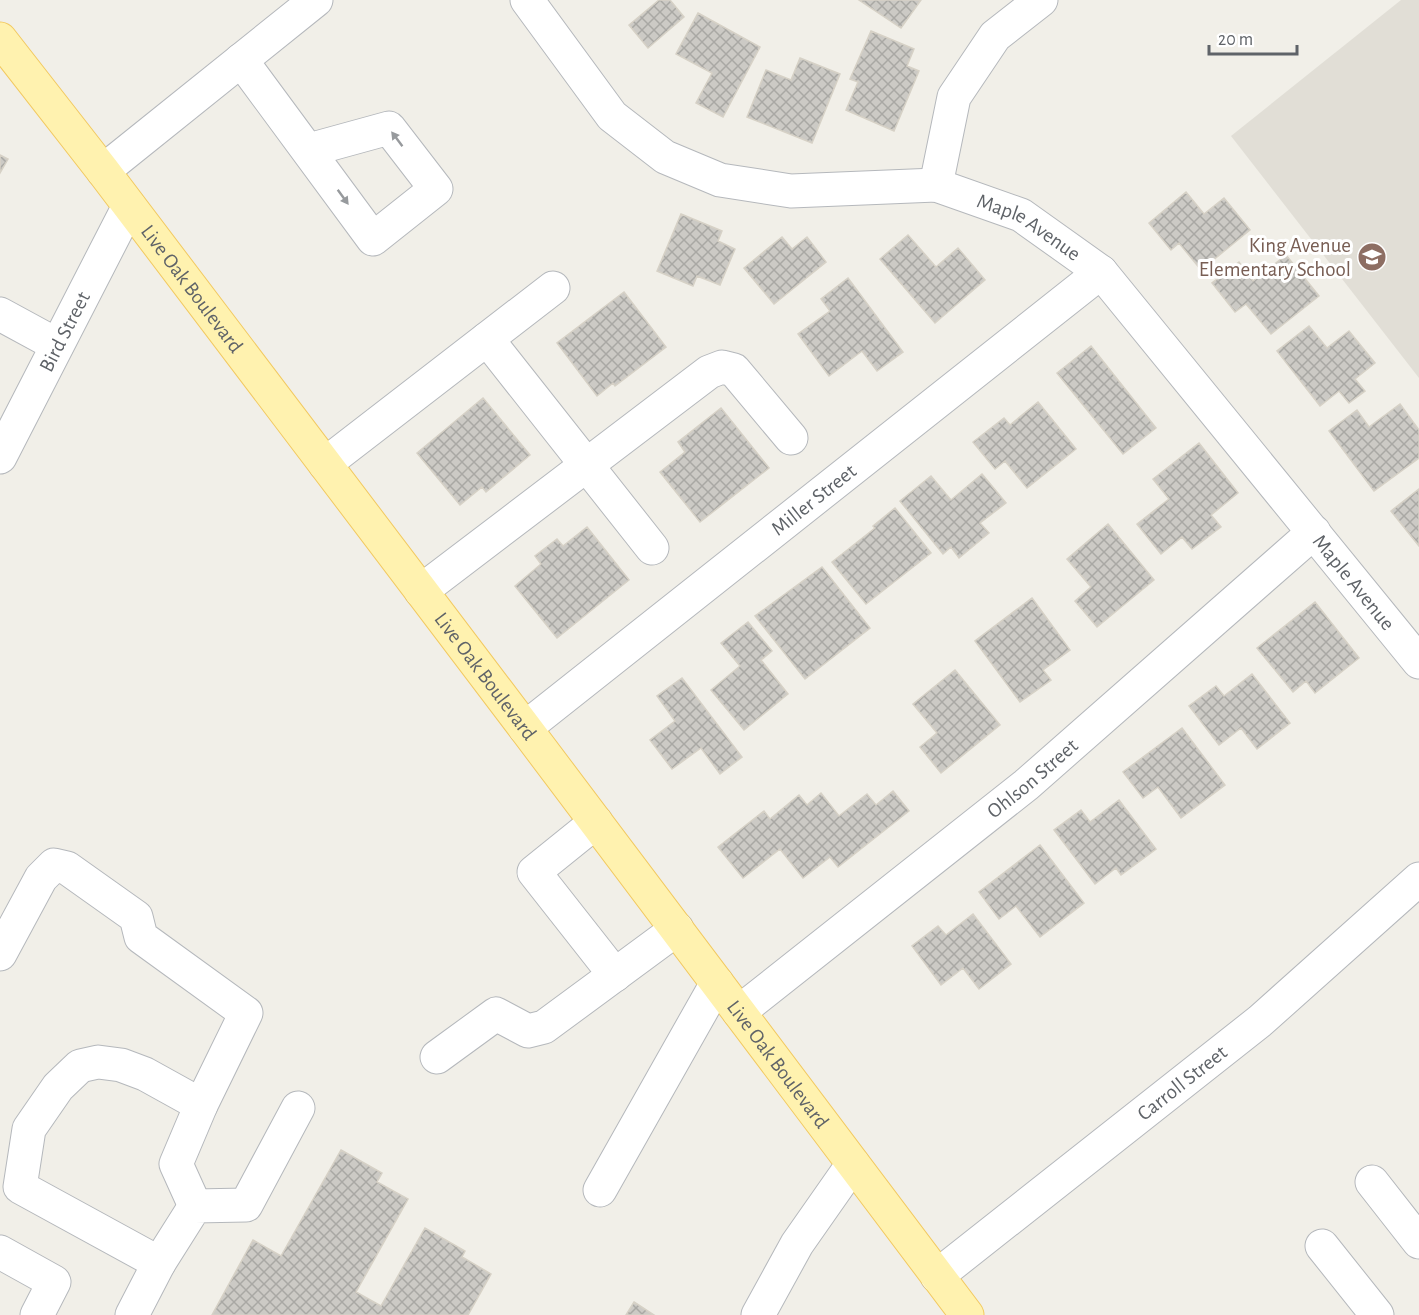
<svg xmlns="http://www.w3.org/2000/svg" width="1419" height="1315" font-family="'Alegreya Sans',sans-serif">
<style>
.education{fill:#e1ded6}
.building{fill:url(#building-cross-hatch);stroke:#d6d1c6;stroke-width:1.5}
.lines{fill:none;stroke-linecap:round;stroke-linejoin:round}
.minor-casing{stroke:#b5b8bc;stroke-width:35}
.major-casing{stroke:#f2c960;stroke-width:35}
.minor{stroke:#fff;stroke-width:33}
.major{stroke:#fff2af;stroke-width:33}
.oneway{fill:#979a9d}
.labels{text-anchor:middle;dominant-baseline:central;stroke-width:6;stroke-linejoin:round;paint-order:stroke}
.street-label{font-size:21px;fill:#5f6368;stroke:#fff}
.education-label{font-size:21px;fill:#785e54;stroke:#fff;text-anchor:end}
</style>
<defs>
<pattern id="building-cross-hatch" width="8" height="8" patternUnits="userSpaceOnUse" patternTransform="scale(1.5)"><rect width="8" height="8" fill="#cccac5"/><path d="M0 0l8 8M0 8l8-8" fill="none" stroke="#a9a8a4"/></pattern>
</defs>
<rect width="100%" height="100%" fill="#f1efe8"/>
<path class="education" d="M 1401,0 L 1419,0 L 1419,378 L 1231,136 Z"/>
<path class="building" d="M 659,0 L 670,0 L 684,17 L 648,48 L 629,25 Z
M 859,0 L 921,0 L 901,28 Z
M 698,13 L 760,47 L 723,117 L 696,103 L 712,73 L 676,54 Z
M 871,31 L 914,49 L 907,66 L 919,71 L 894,131 L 846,110 L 858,82 L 850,79 Z
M 800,58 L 840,74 L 812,143 L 747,117 L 766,70 L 791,80 Z
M 0,155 L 8,159 L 0,173 Z
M 1186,192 L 1204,214 L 1224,198 L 1250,230 L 1201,270 L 1179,243 L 1171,250 L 1149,223 Z
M 681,214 L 722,231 L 718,241 L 735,249 L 720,285 L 697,276 L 693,286 L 657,271 Z
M 908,235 L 936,267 L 958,248 L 985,280 L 935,323 L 880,259 Z
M 782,237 L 792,249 L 807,237 L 826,262 L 774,304 L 744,268 Z
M 1286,255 L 1319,296 L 1271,334 L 1246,304 L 1235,312 L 1212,283 L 1239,262 L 1253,281 Z
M 848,278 L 903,352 L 877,371 L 862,351 L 829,376 L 798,334 L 830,311 L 821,299 Z
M 624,292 L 666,347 L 615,386 L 613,383 L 597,396 L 557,343 Z
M 1309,326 L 1327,348 L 1349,331 L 1375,363 L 1355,379 L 1365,391 L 1349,403 L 1339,391 L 1320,406 L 1277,351 Z
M 1091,346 L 1156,428 L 1123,454 L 1057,373 Z
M 483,398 L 530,455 L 486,492 L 482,487 L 460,505 L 417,453 Z
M 1038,402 L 1076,449 L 1027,488 L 1005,461 L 995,469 L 973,442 L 1004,418 L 1010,425 Z
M 1400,404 L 1419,430 L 1419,458 L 1374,491 L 1329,431 L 1357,410 L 1369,427 Z
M 721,408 L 769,468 L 700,522 L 660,472 L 685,452 L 678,442 Z
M 1199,443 L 1238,493 L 1211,515 L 1221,527 L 1192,549 L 1182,537 L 1161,554 L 1137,524 L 1169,499 L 1153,479 Z
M 982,474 L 1006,503 L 980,523 L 989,533 L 959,558 L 951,547 L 943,554 L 900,501 L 931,476 L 951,500 Z
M 1419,489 L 1419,546 L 1391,511 Z
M 895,508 L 931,553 L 866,604 L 832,562 L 875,528 L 873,526 Z
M 1108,524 L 1154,580 L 1097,627 L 1075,601 L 1091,587 L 1067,559 Z
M 587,527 L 629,580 L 557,638 L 515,586 L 541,564 L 535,556 L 557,539 L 563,546 Z
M 822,567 L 870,628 L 805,679 L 755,616 Z
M 1032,598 L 1070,650 L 1043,670 L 1051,680 L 1020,702 L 975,641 Z
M 1315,602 L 1359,658 L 1315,693 L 1306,681 L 1293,692 L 1257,648 Z
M 748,622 L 772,651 L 761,660 L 788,694 L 744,730 L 711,690 L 740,666 L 721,643 Z
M 955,670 L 1000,725 L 941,773 L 920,747 L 937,733 L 913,704 Z
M 1252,674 L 1290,723 L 1257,749 L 1241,728 L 1219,745 L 1189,706 L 1216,686 L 1224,696 Z
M 682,678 L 742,757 L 720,774 L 701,748 L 672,769 L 650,740 L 675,721 L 657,696 Z
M 1182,728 L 1225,785 L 1181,818 L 1158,787 L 1143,798 L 1123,772 Z
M 893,791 L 909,811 L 838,867 L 830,857 L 803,878 L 780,849 L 743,878 L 718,847 L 764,811 L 770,819 L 799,795 L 807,805 L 821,793 L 839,816 L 867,794 L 876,805 Z
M 1119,800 L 1156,849 L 1121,875 L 1116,868 L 1095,884 L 1054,830 L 1081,810 L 1090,822 Z
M 1040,845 L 1084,903 L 1040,937 L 1016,906 L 999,919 L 979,892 Z
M 973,914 L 1011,964 L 979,989 L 963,968 L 941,985 L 912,946 L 938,926 L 946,935 Z
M 341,1150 L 382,1173 L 377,1182 L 408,1199 L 356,1292 L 381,1306 L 425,1228 L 465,1251 L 462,1257 L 491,1274 L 468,1315 L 212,1315 L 253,1240 L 281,1256 Z
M 634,1302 L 654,1315 L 626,1315 Z"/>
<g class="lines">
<g class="minor-casing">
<g id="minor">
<path id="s1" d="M 527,0 L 612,116 L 665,157 L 720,180 L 791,191 L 936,185 L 1021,215 L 1101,272 L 1419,662"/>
<path d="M 241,60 L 373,239 L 436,189 L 389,128 L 309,150"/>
<path d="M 103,171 L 316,0"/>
<path d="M 936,185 L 954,97 L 995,36 L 1041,0"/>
<path d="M 0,314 L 57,345"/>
<path d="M 487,339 L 652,548"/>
<path id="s2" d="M 0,457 L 129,206"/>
<path d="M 325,464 L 553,288"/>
<path d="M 421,591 L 709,372 L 722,367 L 734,370 L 791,438"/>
<path id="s3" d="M 525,728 L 1101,272"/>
<path d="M 596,822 L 534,872 L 615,975"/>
<path d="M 0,954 L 41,878 L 54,865 L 67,868 L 136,917 L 141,937 L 246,1013 L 201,1105 L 176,1164 L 195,1206"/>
<path id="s4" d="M 739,1012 L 1026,785 L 1314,532"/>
<path d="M 437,1057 L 496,1014 L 528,1031 L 544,1027 L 677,929"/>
<path d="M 1372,1182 L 1419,1242"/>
<path d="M 600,1190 L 717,983"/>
<path d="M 1322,1246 L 1377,1315"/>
<path d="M 0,1252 L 54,1282 L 37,1315"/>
<path d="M 159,1263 L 20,1187 L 29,1129 L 58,1087 L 80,1066 L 98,1062 L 121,1065 L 145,1074 L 201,1105"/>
<path id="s5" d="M 937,1276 L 1260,1021 L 1419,879"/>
<path d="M 132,1315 L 159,1263 L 195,1206 L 246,1205 L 298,1108"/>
<path d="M 758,1315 L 797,1244 L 853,1164"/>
</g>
</g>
<g class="major-casing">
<g id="major">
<path id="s6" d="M 0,39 L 103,171 L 525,728 L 967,1315"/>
</g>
</g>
<use href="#minor" class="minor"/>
<use href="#major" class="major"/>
</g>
<defs><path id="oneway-solid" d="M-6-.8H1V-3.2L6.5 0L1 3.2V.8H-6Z" transform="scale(1.5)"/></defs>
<g class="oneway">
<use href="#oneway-solid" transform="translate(397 139) rotate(-127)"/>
<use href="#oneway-solid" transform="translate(343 197) rotate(54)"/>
</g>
<defs>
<g id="school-disc" transform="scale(1.5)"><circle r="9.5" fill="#8d6e63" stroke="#fff"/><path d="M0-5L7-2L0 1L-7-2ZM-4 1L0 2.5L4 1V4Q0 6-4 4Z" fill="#fff"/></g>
</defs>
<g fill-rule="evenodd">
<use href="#school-disc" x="1372" y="257"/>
</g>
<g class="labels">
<g class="street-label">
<text stroke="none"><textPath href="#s1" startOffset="590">Maple Avenue</textPath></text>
<text stroke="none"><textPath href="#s6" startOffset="315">Live Oak Boulevard</textPath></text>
<text stroke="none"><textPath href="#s2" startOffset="141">Bird Street</textPath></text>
<text stroke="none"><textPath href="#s3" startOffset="368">Miller Street</textPath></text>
<text stroke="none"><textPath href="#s1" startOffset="1076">Maple Avenue</textPath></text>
<text stroke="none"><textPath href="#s6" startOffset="801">Live Oak Boulevard</textPath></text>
<text stroke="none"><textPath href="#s4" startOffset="375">Ohlson Street</textPath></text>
<text stroke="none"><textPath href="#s6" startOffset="1287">Live Oak Boulevard</textPath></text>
<text stroke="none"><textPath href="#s5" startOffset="312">Carroll Street</textPath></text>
</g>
<g class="education-label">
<text x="1351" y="245">King Avenue<tspan x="1351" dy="24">Elementary School</tspan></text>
</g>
</g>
<path d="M1209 45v9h88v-9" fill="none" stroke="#5f6368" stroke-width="3"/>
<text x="1218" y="45" font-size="18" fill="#5f6368" stroke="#ffffff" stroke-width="4.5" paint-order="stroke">20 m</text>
</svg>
